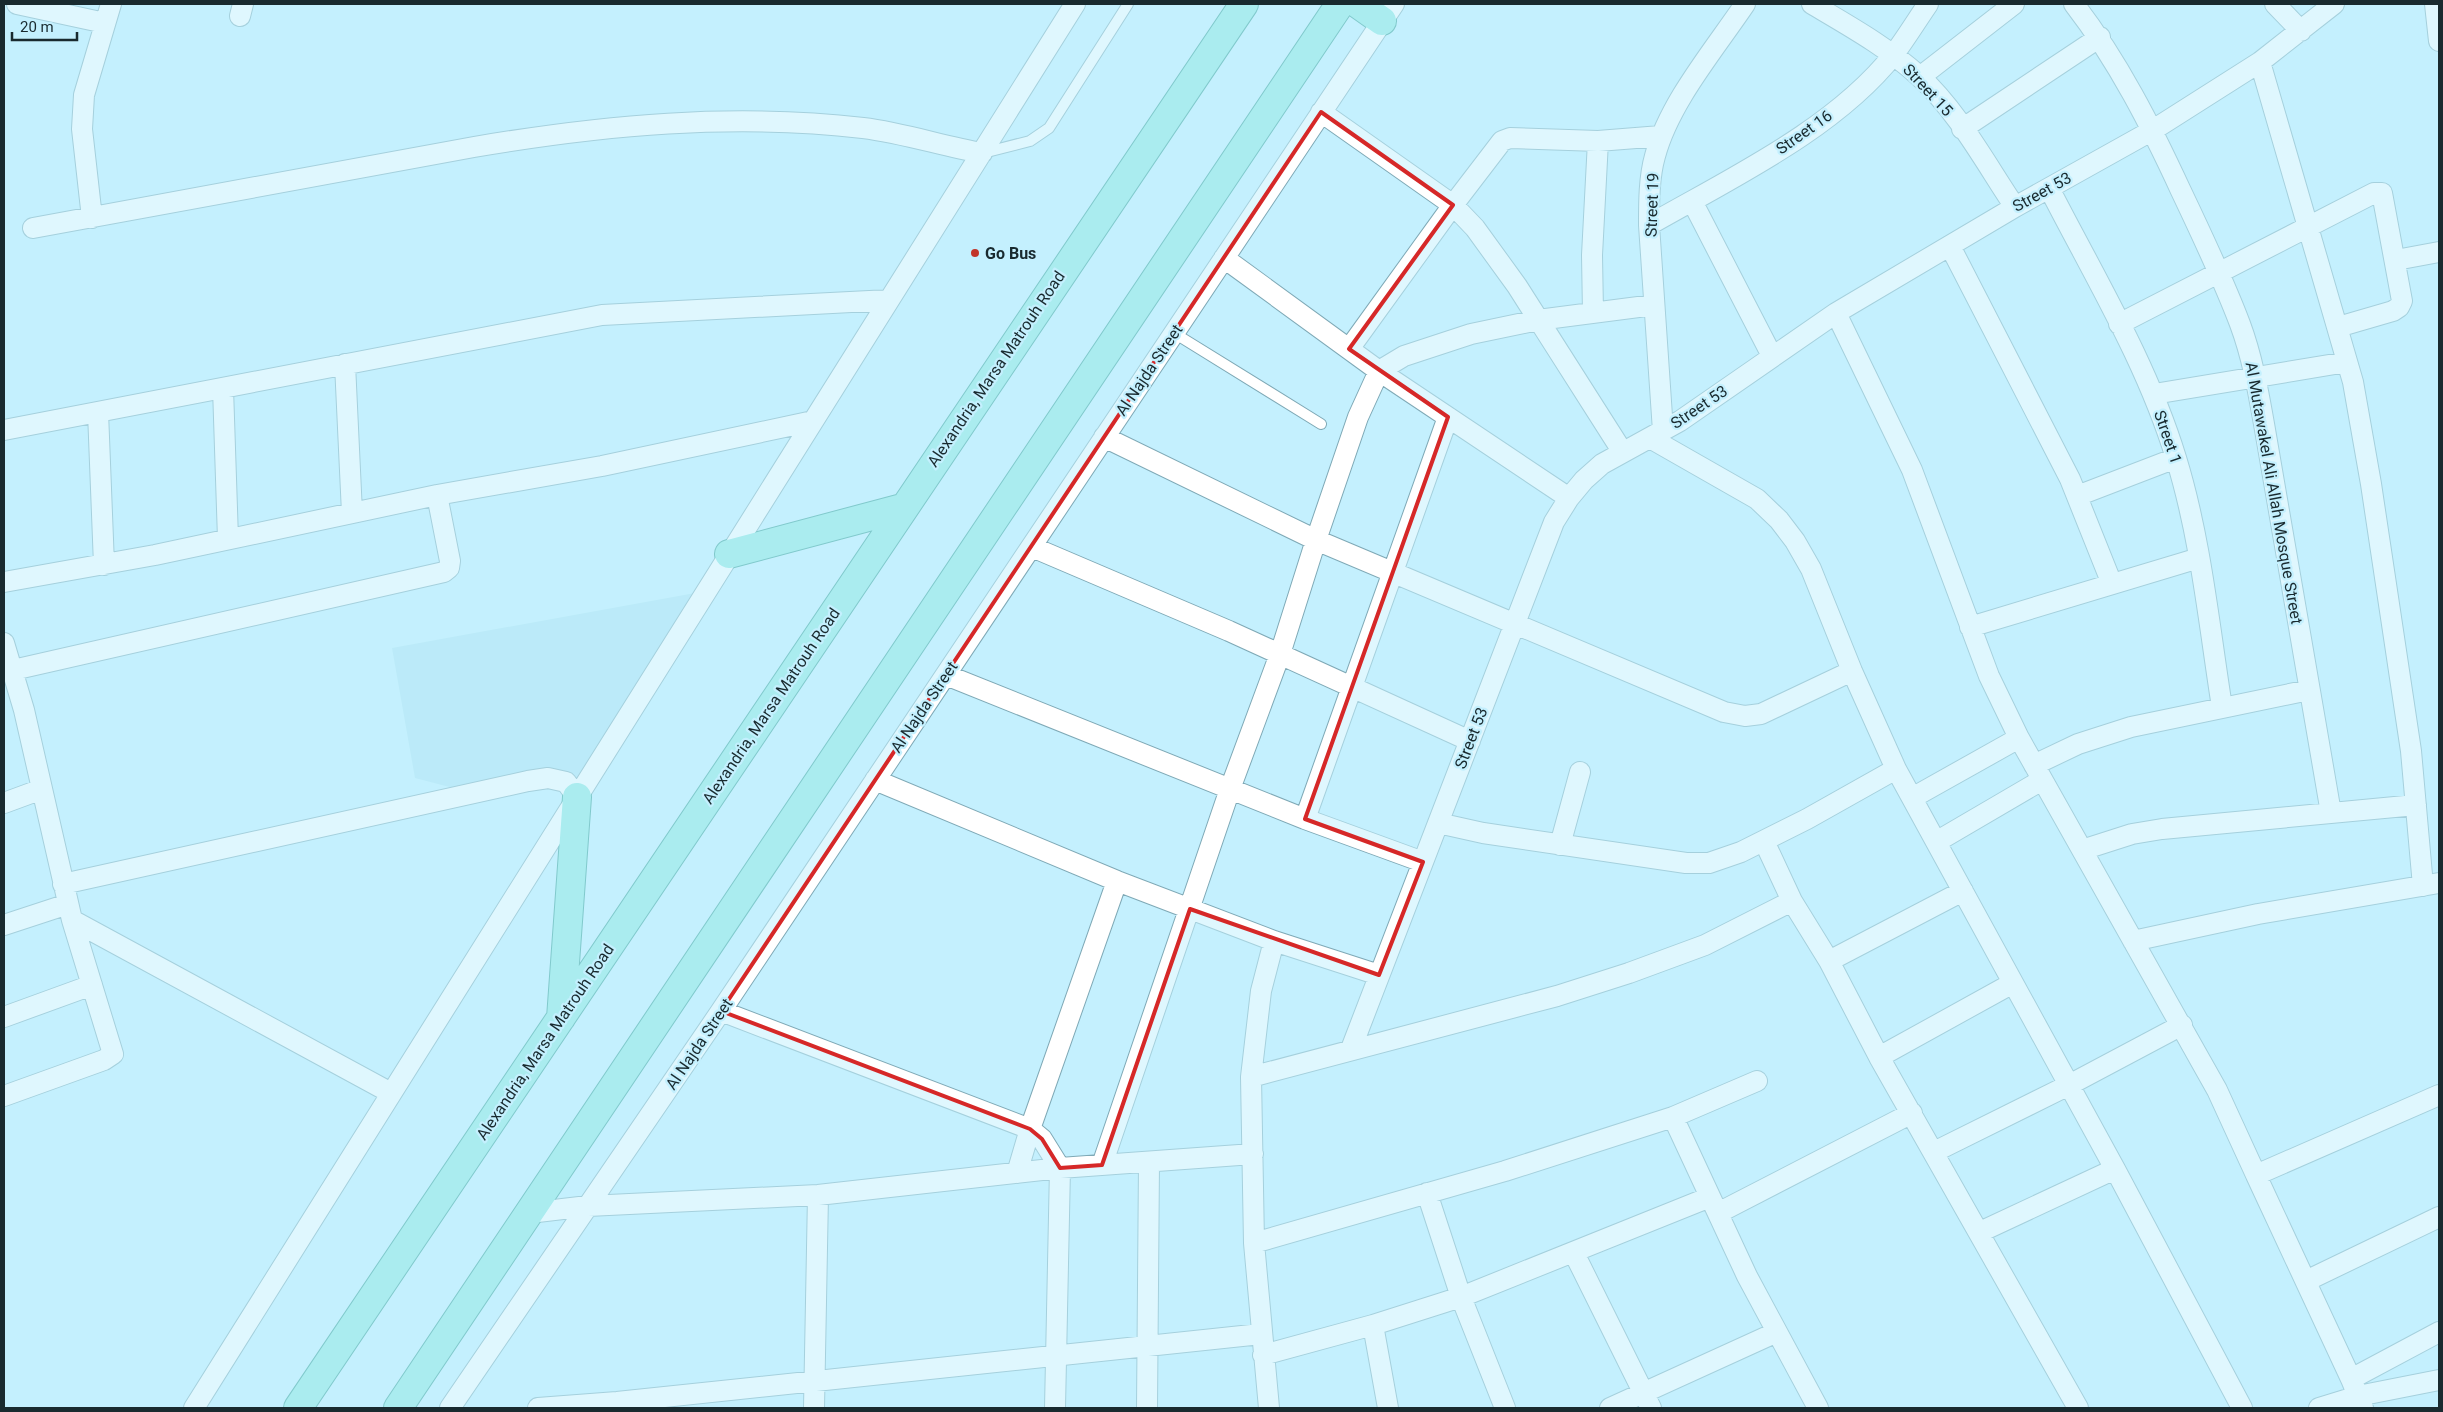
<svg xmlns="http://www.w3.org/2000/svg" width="2443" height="1412" font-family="Roboto,sans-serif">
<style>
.built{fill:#afe3f3}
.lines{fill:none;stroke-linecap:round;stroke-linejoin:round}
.service-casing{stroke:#7fa9b6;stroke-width:12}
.minor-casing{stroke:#7fa9b6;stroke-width:22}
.primary-casing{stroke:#2f9a91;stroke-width:30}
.service{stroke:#fff;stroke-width:10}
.minor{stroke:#fff;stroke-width:20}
.primary{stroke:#89e6dd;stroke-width:28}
.marked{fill:none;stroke:#d62828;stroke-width:4;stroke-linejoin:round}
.poi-dot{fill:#c13429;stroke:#c4f0fe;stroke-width:2}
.labels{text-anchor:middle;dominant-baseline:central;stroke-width:4.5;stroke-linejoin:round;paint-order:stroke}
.street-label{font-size:16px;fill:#192a2f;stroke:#c4f0fe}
.poi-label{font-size:16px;font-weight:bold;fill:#192a2f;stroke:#c4f0fe;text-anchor:start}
</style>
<rect width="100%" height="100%" fill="#c4f0fe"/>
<path class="built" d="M 695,593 L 586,784 L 461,790 L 415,778 L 392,648 Z"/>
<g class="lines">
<g class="service-casing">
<path id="service" d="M 983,153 L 1030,141 L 1049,128 L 1128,4
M 1174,333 L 1321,424"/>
</g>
<g class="minor-casing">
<path id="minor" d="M 17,4 L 105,23
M 1812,4 C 1849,26 1887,47 1919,76 C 1957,110 1986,164 2015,207
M 2074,4 C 2118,61 2151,126 2181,191 C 2202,235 2223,279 2240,324 C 2252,356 2258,390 2264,424 L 2331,813
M 2275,4 L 2301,31
M 2435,4 L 2439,41
M 240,16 L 243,4
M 2260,62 L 2353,382 L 2371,484 L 2411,751 L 2423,886
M 1920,77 L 2014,4
M 1321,112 L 1453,205 L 1475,228 L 1517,286 L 1622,451
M 1962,129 L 2100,37
M 2049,188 C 2094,276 2147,363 2176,458 C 2201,539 2209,625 2222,707
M 1692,201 L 1772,356
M 92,218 L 82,129 L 84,95 L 111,4
M 1649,225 C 1731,178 1835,129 1894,54 C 1906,38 1917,20 1928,4
M 33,228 L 474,147 C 604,125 732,113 863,128 C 904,133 942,146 982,153
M 1950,246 L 2070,479 L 2112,584
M 1224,258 L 1379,371 L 1569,498
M 2396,260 L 2439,252
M 1593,313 L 1592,255 L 1598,141
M 1836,313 L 1912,470 L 1989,676 L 2019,738 L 2217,1090 L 2256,1175
M 2119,324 L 2374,193 L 2382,193 L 2402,301 L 2399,307 L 2393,311 L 2338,327
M 1349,349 L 1453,205 L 1502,141 L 1510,138 L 1598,141 L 1661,136
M 345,364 L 352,513
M 223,388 L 228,539
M 2154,394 L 2347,362
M 98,412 L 104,565
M 4,430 L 602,315 L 889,300
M 1663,431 L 1649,225 C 1649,202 1649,177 1655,156 C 1669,103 1714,50 1745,4
M 1104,437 L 1316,540 L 1724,712 L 1745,716 L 1761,714 L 1852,671
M 1650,438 L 1757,499 L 1779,520 L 1795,541 L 1811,569 L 1852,671 L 1896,769 L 2115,1169 L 2242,1408
M 2077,496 L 2176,458
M 1032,547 L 1229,631 L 1470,741
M 4,582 L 155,555 L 437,495 L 602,466 L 813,421
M 1970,627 L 2199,558
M 4,643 L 24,710 L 72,920 L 113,1054 L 104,1060 L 4,1096
M 13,670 L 444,572 L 449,568 L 450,561 L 437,495
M 946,675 L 1305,819 L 1423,862
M 2034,765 L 2078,744 L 2131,727 L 2309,690
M 875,780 L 1117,881 L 1274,941 L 1379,975
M 1912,798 L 2019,738
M 4,803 L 42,789
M 1305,819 L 1448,417
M 1438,823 L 1483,833 L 1686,863 L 1709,863 L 1741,852 L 1807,819 L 1896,769
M 1764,841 L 1792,901 L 1829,961 L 1879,1057 L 2078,1408
M 1936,842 L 2042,780
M 1560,845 L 1580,772
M 2082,850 L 2132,834 L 2162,829 L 2416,805
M 63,884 L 528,781 L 548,778 L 566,782 L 577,797
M 72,920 L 391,1093
M 4,925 L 68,904
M 2133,941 L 2258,914 L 2439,883
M 1829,961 L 1963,891
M 721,1011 L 1030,1129 L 1042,1139 L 1060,1168 L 1055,1408
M 4,1017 L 92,985
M 1351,1049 L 1554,522 L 1569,498 L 1584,480 L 1602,464 L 1680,421 L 1836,313 L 2015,207 L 2153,130 L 2260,62 L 2334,4
M 1879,1057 L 2013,983
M 1251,1077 L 1557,996 L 1629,973 L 1705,945 L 1792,901
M 1673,1117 L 1747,1276 L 1818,1408
M 1934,1152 L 2069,1085 L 2182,1025
M 1102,1165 L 1230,789 L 1280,654 L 1316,540 L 1358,417 L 1379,371 L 1404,356 L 1471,334 L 1538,320 L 1654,305
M 1017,1173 L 1030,1129 L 1117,881
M 1427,1193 L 1461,1297 L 1505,1408
M 529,1213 L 588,1206 L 818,1195 L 1060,1168 L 1253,1154
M 1718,1213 L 1912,1113
M 1980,1232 L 2115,1169
M 1254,1243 L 1505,1171 L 1673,1117 L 1757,1081
M 1574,1253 L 1651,1408
M 2306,1281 L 2439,1217
M 1373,1325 L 1388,1408
M 1263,1355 L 1373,1325 L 1461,1297 L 1710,1197
M 2351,1379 L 2439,1332
M 194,1408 L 1075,4
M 450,1408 L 721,1011 L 1394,4
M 538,1408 L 617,1402 L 1261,1334
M 814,1408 L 818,1195
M 1147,1408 L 1149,1162
M 1269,1408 L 1254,1243 L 1251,1077 L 1261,991 L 1274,941
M 1610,1408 L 1777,1332
M 2319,1408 L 2358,1396 L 2439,1380
M 2363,1408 L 2351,1379 L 2256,1175 L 2439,1095"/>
</g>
<g class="primary-casing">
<path id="primary" d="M 1358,4 L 1382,21
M 729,554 L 902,508
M 561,1018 L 577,797
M 298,1408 L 1244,4
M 398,1408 L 1340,4"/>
</g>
<use href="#service" class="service"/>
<use href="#minor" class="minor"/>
<use href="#primary" class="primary"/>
</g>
<path d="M0 0H2443V1412H0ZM 1321,112 L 1453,205 L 1349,349 L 1448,417 L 1305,819 L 1423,862 L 1379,975 L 1190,909 L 1102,1165 L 1060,1168 L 1042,1139 L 1030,1129 L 721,1011 Z" fill="#c4f0fe" fill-opacity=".55" fill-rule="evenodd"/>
<path class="marked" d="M 1321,112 L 1453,205 L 1349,349 L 1448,417 L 1305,819 L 1423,862 L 1379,975 L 1190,909 L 1102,1165 L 1060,1168 L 1042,1139 L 1030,1129 L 721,1011 Z"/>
<circle class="poi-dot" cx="975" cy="253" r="5"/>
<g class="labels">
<g class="street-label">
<text transform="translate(1928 90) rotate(47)">Street 15</text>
<text transform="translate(1804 132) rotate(-35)">Street 16</text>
<text transform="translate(2042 192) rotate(-29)">Street 53</text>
<text transform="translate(1652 205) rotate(-88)">Street 19</text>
<text transform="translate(996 369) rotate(-56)">Alexandria, Marsa Matrouh Road</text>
<text transform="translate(1149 370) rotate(-56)">Al Najda Street</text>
<text transform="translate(1699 407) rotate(-34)">Street 53</text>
<text transform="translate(2168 437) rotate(71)">Street 1</text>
<text transform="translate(2274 493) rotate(80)">Al Mutawakel Ali Allah Mosque Street</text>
<text transform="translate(771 706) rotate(-56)">Alexandria, Marsa Matrouh Road</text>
<text transform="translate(924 707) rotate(-56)">Al Najda Street</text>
<text transform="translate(1471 738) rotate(-69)">Street 53</text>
<text transform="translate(545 1042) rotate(-56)">Alexandria, Marsa Matrouh Road</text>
<text transform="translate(699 1044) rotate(-56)">Al Najda Street</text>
</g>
<g class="poi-label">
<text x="985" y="253">Go Bus</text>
</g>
</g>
<rect width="2443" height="1412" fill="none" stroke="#192a2f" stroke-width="10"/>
<path d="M12 32v8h65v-8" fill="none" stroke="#192a2f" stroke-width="2.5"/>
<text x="20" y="32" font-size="15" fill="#192a2f" stroke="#c4f0fe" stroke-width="4" paint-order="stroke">20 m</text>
</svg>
